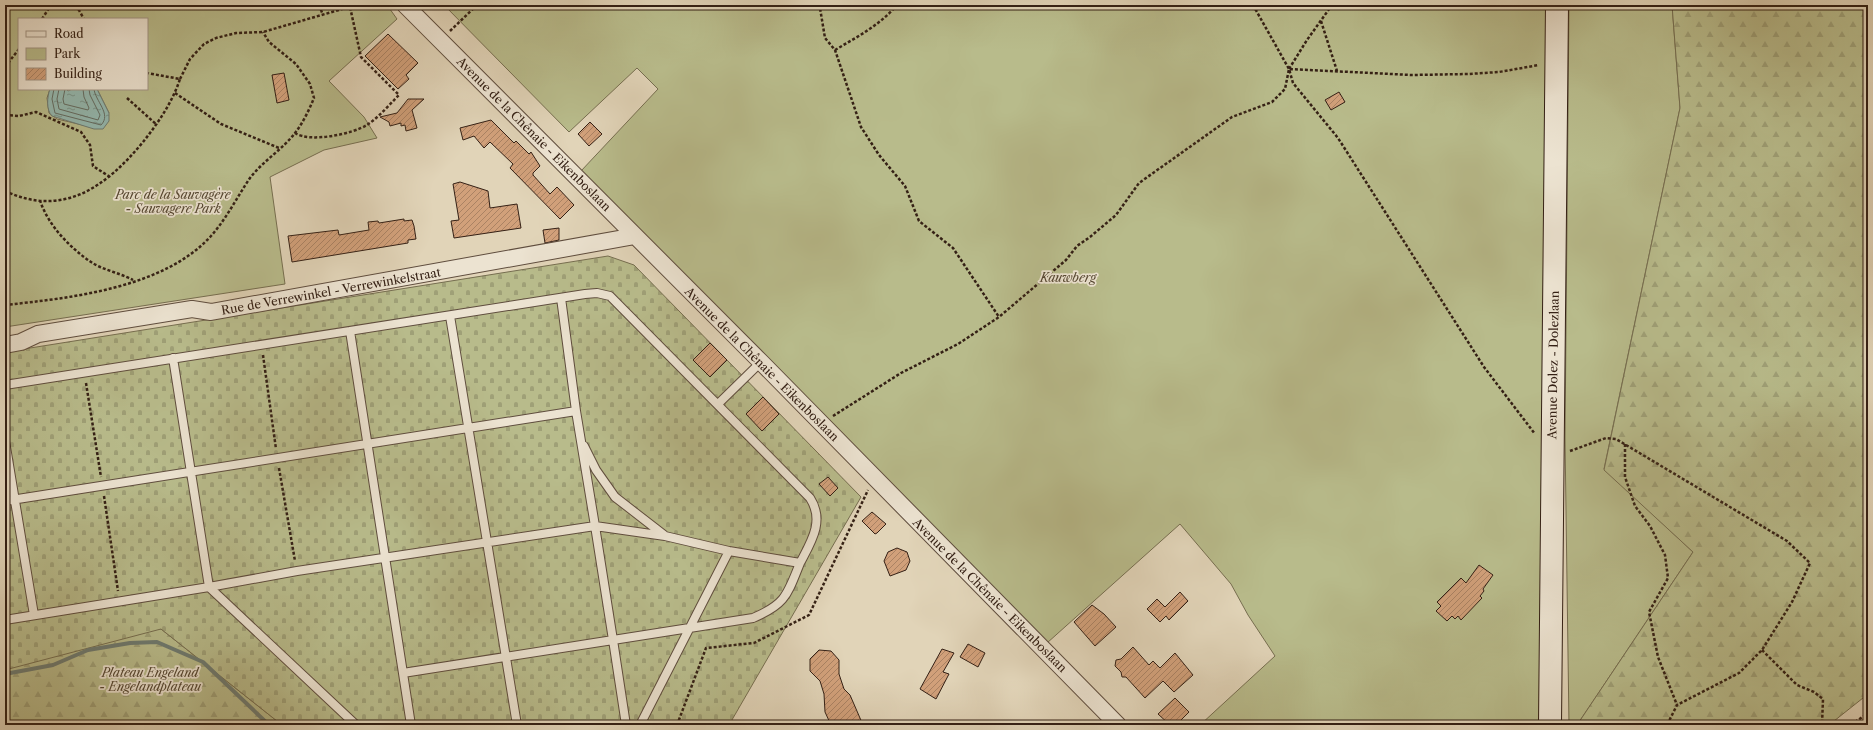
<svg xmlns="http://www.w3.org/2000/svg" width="1873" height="730" font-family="'Libre Caslon Text',serif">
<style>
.green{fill:#b8bb8b;stroke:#766e50;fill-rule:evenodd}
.forest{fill:url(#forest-firs);stroke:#766e50}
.cemetery{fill:url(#cemetery-stones);stroke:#766e50}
.water{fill:url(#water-ripples);stroke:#6e7b71}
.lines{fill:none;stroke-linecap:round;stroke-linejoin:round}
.shore{stroke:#646c62;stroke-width:1}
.stream{stroke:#6e7b71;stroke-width:4}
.building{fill:url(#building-hatch);stroke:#342015}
.lane-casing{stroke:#5f4d3e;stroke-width:10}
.street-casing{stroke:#5f4d3e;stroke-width:18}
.secondary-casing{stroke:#342015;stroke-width:24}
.path{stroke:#342015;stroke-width:2.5;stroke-dasharray:3 2;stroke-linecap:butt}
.lane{stroke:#ece3d1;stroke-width:8}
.street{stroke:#ece3d1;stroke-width:16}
.secondary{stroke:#ece3d1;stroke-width:22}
.labels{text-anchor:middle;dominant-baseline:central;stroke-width:3.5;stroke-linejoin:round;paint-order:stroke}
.street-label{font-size:12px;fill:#342015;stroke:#ece3d1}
.park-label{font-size:12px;font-style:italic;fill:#554732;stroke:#ece3d1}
</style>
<defs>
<pattern id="forest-firs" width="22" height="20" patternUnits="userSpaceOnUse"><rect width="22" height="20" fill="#b8bb8b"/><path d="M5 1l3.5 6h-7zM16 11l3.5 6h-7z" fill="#9fa077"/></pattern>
<pattern id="cemetery-stones" width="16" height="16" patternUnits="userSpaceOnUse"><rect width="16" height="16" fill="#b8bb8b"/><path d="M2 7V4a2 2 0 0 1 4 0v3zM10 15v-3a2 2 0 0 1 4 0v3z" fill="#9fa077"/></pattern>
<pattern id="water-ripples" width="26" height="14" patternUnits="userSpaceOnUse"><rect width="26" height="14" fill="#94b8af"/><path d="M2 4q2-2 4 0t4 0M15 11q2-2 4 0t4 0" fill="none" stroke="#7a958d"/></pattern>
<pattern id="building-hatch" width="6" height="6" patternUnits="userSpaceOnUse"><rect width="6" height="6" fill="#d1a07a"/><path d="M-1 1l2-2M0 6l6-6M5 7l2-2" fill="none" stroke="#aa8263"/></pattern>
</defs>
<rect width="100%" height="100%" fill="#e1d4b8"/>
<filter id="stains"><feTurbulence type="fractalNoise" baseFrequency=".005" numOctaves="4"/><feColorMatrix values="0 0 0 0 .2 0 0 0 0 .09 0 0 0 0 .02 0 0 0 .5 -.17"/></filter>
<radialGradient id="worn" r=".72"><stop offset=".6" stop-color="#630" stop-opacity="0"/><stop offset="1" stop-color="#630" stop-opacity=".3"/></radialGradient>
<path class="green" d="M 5,5 L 387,5 L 397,19 L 329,81 L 364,117 L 377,138 L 324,150 L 270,177 L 285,284 L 5,327 ZM 19,19 L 147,19 L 147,89 L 97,89 L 109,113 L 87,126 L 57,119 L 49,113 L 47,98 L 50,89 L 19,89 Z
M 444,5 L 1550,5 L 1543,725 L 1200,725 L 1275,656 L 1248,615 L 1231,584 L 1180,524 L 1047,643 L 581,171 L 658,89 L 637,68 L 569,132 Z
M 1569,5 L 1672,5 L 1680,108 L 1604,469 L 1693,552 L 1577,725 L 1569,725 L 1565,438 Z"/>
<path class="forest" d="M 1672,5 L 1868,5 L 1868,694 L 1829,725 L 1577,725 L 1693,552 L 1604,470 L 1680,108 Z
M 5,623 L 161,629 L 282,725 L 5,725 Z"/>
<path class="cemetery" d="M 608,256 L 634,265 L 861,497 L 729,725 L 282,725 L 161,629 L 5,670 L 5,352 Z"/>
<path class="water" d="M 50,89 L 66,89 L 68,91 L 72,89 L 97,89 L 109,113 L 109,121 L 103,129 L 94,129 L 52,116 C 46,110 47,97 50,89 Z"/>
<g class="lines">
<path class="shore" d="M 54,89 L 52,99 L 55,113 L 101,125 C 112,114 95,101 94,89
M 59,89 L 57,99 L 59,109 L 98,120 L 100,115 L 90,95 L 89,89
M 65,89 L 63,99 L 64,104 L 88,110 L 89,108 L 84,97 L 83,89"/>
<path class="stream" d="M 5,674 L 53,665 L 88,650 L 130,643 L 157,642 L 203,662 L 269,725"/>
</g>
<path class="building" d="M 388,34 L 418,63 L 406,75 L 409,79 L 398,89 L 365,56 Z
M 284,73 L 289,100 L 277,103 L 272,75 Z
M 1339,92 L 1345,102 L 1331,110 L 1325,100 Z
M 408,99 L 424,99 L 412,110 L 417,128 L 406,131 L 405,125 L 401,126 L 401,123 L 390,126 L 389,122 L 380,117 L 397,113 Z
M 491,120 L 514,143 L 516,141 L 529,154 L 531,152 L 540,166 L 533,173 L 533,175 L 550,194 L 557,187 L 574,205 L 560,219 L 510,168 L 513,164 L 490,142 L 484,148 L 474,136 L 463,140 L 460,128 Z
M 590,122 L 602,134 L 589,146 L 578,134 Z
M 460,182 L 488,191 L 490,208 L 517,204 L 521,228 L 454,238 L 451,221 L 459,220 L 453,184 Z
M 404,219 L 404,221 L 412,220 L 414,226 L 416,239 L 408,240 L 408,243 L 292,262 L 288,236 L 338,230 L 339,235 L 369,230 L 368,222 L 378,221 L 379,223 Z
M 559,228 L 559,240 L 545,243 L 543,230 Z
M 710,343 L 727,360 L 710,377 L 693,360 Z
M 763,397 L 779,414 L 762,431 L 746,414 Z
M 828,477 L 838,488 L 830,496 L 819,484 Z
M 872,512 L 886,524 L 877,533 L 875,534 L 862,521 Z
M 897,548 L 907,552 L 910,561 L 906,570 L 890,576 L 884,561 L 888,552 Z
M 1479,565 L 1493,575 L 1483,589 L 1484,591 L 1480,596 L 1482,598 L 1461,620 L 1458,616 L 1455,619 L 1452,616 L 1447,621 L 1436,611 L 1441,606 L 1437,602 L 1461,578 L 1466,583 Z
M 1180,592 L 1188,601 L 1169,620 L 1166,616 L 1160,622 L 1147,609 L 1157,599 L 1165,607 Z
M 1092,605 L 1104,614 L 1116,627 L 1095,646 L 1074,622 Z
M 968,644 L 985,653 L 978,667 L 960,657 Z
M 1133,647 L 1149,665 L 1153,661 L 1160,668 L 1175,653 L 1193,675 L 1174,692 L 1163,681 L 1145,698 L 1126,677 L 1122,677 L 1121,672 L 1115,666 L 1116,660 L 1121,659 Z
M 942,649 L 954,653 L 943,672 L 949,674 L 936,699 L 920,689 Z
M 819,650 L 831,651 L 839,660 L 839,674 L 844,689 L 850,695 L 863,725 L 831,725 L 825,712 L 824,694 L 820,681 L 810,671 L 810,659 Z
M 1175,698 L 1189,712 L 1176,725 L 1170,725 L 1158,714 Z"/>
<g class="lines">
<g class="lane-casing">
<path id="lane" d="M 561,298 L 576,411
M 450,316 L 517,725
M 350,331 L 411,725
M 173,358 L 209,587 L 356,725
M 5,385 L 585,294 L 597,293 L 610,296 L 810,498 C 825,521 811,542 800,563 L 729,551 L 665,536 L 595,526 L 576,411 L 5,501
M 718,404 L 761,362
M 5,441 L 34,615
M 584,446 L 596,470 L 615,497 L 664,535
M 5,620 L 209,587 L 297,571 L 595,526 L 613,640 L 753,618 C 786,604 787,595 800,563
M 403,673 L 613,640 L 626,725
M 640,725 L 729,551"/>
</g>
<g class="street-casing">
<path id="street" d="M 405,5 L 761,362 L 1118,725
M 5,345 L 21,342 L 38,334 L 192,309 L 211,312 L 635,236"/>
</g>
<g class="secondary-casing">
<path id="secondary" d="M 1550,725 L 1557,5"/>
</g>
<path class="path" d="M 76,5 L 84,19
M 319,5 L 323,15
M 817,5 L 820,8 L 825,38 L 835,50 L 861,127 L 879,155 L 905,186 L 919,221 L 953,248 L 999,317
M 1253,5 L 1289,69 L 1293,83 L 1338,138 L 1484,367 L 1535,434
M 42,19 L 51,5
M 1321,21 L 1337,71
M 450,31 L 477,5
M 835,50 C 857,37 880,25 897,5
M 5,67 L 19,49
M 1289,69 L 1307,40 L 1332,5
M 180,79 L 190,59 L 204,44 L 216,38 L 236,33 L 263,32 L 356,5
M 175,93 L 221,124 L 279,148
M 127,98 L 157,125
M 5,115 L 19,116 L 36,112 L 81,132 L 90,145 L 93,166 L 110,177
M 295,133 C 310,143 352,134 367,125 C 379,117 389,105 399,95 L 361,57 L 350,7
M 5,191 C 63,218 106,187 143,142 C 158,123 172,103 180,79 L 147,73
M 40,200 C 47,224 70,248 91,262 C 103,270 120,273 133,280
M 5,305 C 71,298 164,288 211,236 C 227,218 237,197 250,178 C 263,161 283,149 295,133 C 303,123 309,110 314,98 L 310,84 L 296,64 L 269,42 L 263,32
M 263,355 L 276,449
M 86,383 L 101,477
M 833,416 L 901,373 L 958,344 L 999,317 L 1066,260 L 1077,246 L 1090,237 L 1116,215 L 1139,183 L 1232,117 L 1272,102 L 1285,89 L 1289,69 L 1412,75 L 1469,74 L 1499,72 L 1539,65
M 1625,444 L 1625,477 L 1635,506 L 1650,526 L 1665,555 L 1668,578 L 1649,612 L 1658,657 L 1677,705
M 1570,451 L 1606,438 L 1616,439 L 1787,541 L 1810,563 L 1792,602 L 1762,650 L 1739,673 L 1677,705 L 1667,725
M 279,468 L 295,561
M 104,496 L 118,591
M 1762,650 L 1797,685 L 1814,692 L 1823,699 L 1822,725
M 677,725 L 706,648 L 754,643 L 809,615 L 868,490
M 1851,725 L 1868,713"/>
<use href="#lane" class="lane"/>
<use href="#street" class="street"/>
<use href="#secondary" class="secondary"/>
</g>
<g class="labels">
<g class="street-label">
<text transform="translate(534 134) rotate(45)">Avenue de la Chênaie - Eikenboslaan</text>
<text transform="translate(331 291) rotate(-10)">Rue de Verrewinkel - Verrewinkelstraat</text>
<text transform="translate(762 364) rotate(45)">Avenue de la Chênaie - Eikenboslaan</text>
<text transform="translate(1553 365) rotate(-89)">Avenue Dolez - Dolezlaan</text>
<text transform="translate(990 595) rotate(45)">Avenue de la Chênaie - Eikenboslaan</text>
</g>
<g class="park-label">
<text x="173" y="194">Parc de la Sauvagère<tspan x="173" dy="14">- Sauvagere Park</tspan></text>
<text x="1068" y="277">Kauwberg</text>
<text x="150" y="672">Plateau Engeland<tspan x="150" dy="14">- Engelandplateau</tspan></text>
</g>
</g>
<rect width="1873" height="730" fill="none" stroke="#e1d4b8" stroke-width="20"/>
<rect x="6" y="6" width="1861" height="718" fill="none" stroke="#342015" stroke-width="2"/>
<rect x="10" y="10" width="1853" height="710" fill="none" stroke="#342015"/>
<rect x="18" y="18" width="130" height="72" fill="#ece3d1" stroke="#a29586"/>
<rect x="26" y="31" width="20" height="6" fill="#ece3d1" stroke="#a29586"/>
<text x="54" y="38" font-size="12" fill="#342015">Road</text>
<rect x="26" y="48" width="20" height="12" fill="#b8bb8b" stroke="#a29586"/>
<text x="54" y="58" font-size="12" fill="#342015">Park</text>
<rect x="26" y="68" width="20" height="12" fill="url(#building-hatch)" stroke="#a29586"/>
<text x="54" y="78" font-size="12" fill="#342015">Building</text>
<rect width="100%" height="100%" filter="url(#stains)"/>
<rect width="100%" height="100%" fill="url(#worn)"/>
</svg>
